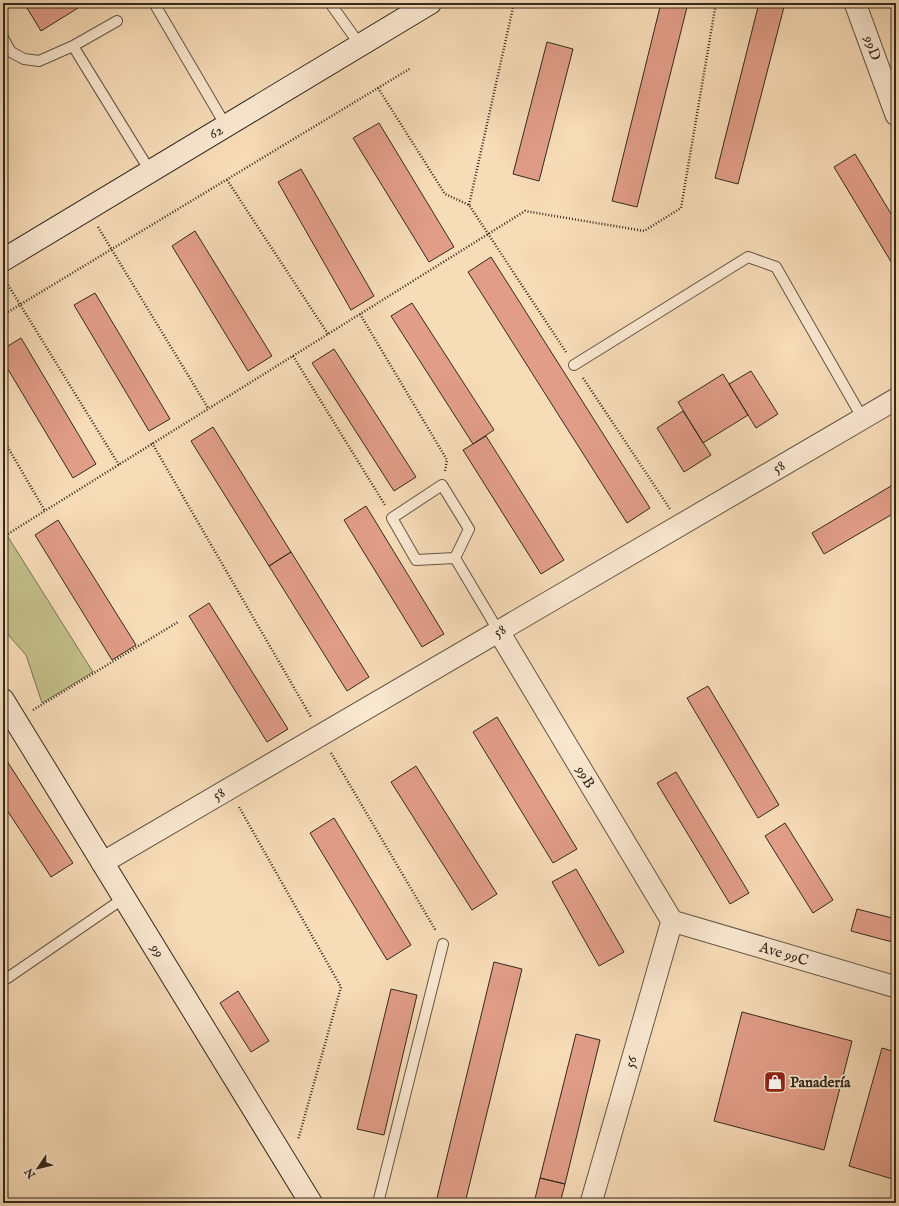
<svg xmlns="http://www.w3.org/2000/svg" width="899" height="1206" font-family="'IM FELL English',serif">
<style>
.green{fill:#c3bf8a;stroke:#7b7454}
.building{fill:#e19d88;stroke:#33291e}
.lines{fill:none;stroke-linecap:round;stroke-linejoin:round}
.lane-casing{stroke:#645644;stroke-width:12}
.street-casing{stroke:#645644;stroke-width:23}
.secondary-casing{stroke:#33291e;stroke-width:24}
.path{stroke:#33291e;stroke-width:2.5;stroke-dasharray:1 2;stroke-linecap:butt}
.lane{stroke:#fae8d1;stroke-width:10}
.street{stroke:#fae8d1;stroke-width:21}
.secondary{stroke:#fae8d1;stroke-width:22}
.labels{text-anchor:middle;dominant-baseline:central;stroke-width:3.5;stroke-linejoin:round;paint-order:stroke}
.street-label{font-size:15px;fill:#33291e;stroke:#fae8d1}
.poi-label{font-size:15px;font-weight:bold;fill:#33291e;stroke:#fae8d1;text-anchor:start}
</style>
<rect width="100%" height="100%" fill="#f7dcb8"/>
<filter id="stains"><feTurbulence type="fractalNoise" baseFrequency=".005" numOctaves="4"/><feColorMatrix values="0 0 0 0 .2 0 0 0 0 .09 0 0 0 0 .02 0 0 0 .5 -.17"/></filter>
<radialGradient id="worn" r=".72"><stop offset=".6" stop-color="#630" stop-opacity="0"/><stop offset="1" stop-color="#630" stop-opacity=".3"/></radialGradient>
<path class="green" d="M 3,529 L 93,672 L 42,703 L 26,655 L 3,629 Z"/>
<path class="building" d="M 24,3 L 86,3 L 41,31 Z
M 661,3 L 688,3 L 637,207 L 612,201 Z
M 759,3 L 785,3 L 738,184 L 715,178 Z
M 547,42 L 573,49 L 539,181 L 513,174 Z
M 379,123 L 454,247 L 429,262 L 353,138 Z
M 855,154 L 896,222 L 896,270 L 834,167 Z
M 301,169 L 374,296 L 351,310 L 278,182 Z
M 195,231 L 272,356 L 248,371 L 172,246 Z
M 491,257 L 650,508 L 627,523 L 468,272 Z
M 95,293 L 170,419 L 149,431 L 74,305 Z
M 412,303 L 494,430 L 473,444 L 391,316 Z
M 21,338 L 96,464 L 73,478 L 3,361 L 3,349 Z
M 334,349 L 416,477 L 394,491 L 312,363 Z
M 751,371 L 778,414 L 756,428 L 729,384 Z
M 723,374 L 748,415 L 703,443 L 678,402 Z
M 683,411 L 711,455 L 684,472 L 657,428 Z
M 213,427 L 291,552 L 269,566 L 191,441 Z
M 486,436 L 564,560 L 541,574 L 463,450 Z
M 896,483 L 896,512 L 824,554 L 812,533 Z
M 366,506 L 444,634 L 422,647 L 344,520 Z
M 58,520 L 136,645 L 112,660 L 35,535 Z
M 291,552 L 369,677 L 347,691 L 269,566 Z
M 209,603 L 288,729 L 267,742 L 189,616 Z
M 708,686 L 779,805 L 758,818 L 687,698 Z
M 497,717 L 577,849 L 553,863 L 473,732 Z
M 3,755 L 73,863 L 51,877 L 3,804 Z
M 416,766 L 497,894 L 472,910 L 391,782 Z
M 676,772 L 749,893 L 730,904 L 657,783 Z
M 334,818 L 411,945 L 387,960 L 310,833 Z
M 785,823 L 833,900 L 813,913 L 765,836 Z
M 576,869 L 624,952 L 599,966 L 552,882 Z
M 857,909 L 896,919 L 896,943 L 851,931 Z
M 494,962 L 522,969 L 465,1203 L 439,1203 L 436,1202 Z
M 391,989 L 417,995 L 384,1135 L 357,1129 Z
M 238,991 L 269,1041 L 251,1052 L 220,1003 Z
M 742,1012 L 852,1041 L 824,1150 L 714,1121 Z
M 576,1034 L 600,1040 L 565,1184 L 540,1178 Z
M 882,1048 L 896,1052 L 896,1180 L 849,1166 Z
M 540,1178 L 565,1184 L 560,1203 L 534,1203 Z"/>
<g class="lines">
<g class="lane-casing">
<path id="lane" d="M 154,3 L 226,126
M 330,3 L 360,45
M 3,38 L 11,52 L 24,59 L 39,61 L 73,46 L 150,171
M 73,46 L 117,21
M 574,365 L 748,257 L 776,267 L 863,419
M 455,558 L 416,560 L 392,518 L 442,485 L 469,529 L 455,558 L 499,632
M 3,981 L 124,898
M 378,1203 L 443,944"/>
</g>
<g class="street-casing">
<path id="street" d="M 855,3 L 896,115
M 499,632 L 672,921
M 102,863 L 896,399
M 672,921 L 896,987
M 591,1203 L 672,921"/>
</g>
<g class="secondary-casing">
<path id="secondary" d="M 3,260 L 430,3
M 3,700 L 311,1203"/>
</g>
<path class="path" d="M 378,88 L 445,194 L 469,205 L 566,352
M 227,180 L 328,334
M 469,205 L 514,3
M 98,227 L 208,408
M 5,280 L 119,465
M 360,314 L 447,460 L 445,471
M 3,315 L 411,68
M 293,356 L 385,505
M 583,378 L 670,509
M 3,439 L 45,511
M 152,443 L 311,717
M 3,537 L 525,211 L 644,231 L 681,208 L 716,3
M 33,710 L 178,622
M 331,753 L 436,931
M 239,807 L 341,987 L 298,1140"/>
<use href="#lane" class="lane"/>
<use href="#street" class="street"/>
<use href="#secondary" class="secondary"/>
</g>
<defs>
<g id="shop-square" transform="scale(1.15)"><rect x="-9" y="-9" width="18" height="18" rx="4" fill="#8f2418" stroke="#fae8d1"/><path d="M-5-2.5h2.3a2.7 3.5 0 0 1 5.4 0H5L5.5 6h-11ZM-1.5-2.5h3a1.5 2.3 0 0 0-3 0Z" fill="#fff"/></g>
</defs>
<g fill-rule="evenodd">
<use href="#shop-square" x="775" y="1082"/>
</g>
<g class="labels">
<g class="street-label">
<text transform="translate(872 48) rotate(70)">99D</text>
<text transform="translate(216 132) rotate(-31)">62</text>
<text transform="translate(779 467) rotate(-30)">58</text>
<text transform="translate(500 631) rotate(-30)">58</text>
<text transform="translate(585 777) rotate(59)">99B</text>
<text transform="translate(219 794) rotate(-30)">58</text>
<text transform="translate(157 951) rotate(59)">99</text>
<text transform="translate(784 954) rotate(17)">Ave 99C</text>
<text transform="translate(631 1062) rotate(-74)">56</text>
</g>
<g class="poi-label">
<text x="790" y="1082">Panadería</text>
</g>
</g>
<rect width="899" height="1206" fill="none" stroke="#f7dcb8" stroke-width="16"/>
<rect x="4" y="4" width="891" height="1198" fill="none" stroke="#33291e" stroke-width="2"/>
<rect x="8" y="8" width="883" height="1190" fill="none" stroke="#33291e"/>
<g transform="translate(38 1168) rotate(235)" stroke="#fae8d1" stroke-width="3" paint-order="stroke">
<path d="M0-3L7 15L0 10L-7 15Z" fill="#33291e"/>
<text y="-6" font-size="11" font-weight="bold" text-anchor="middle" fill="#33291e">N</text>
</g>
<rect width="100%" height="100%" filter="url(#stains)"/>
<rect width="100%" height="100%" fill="url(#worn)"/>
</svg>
